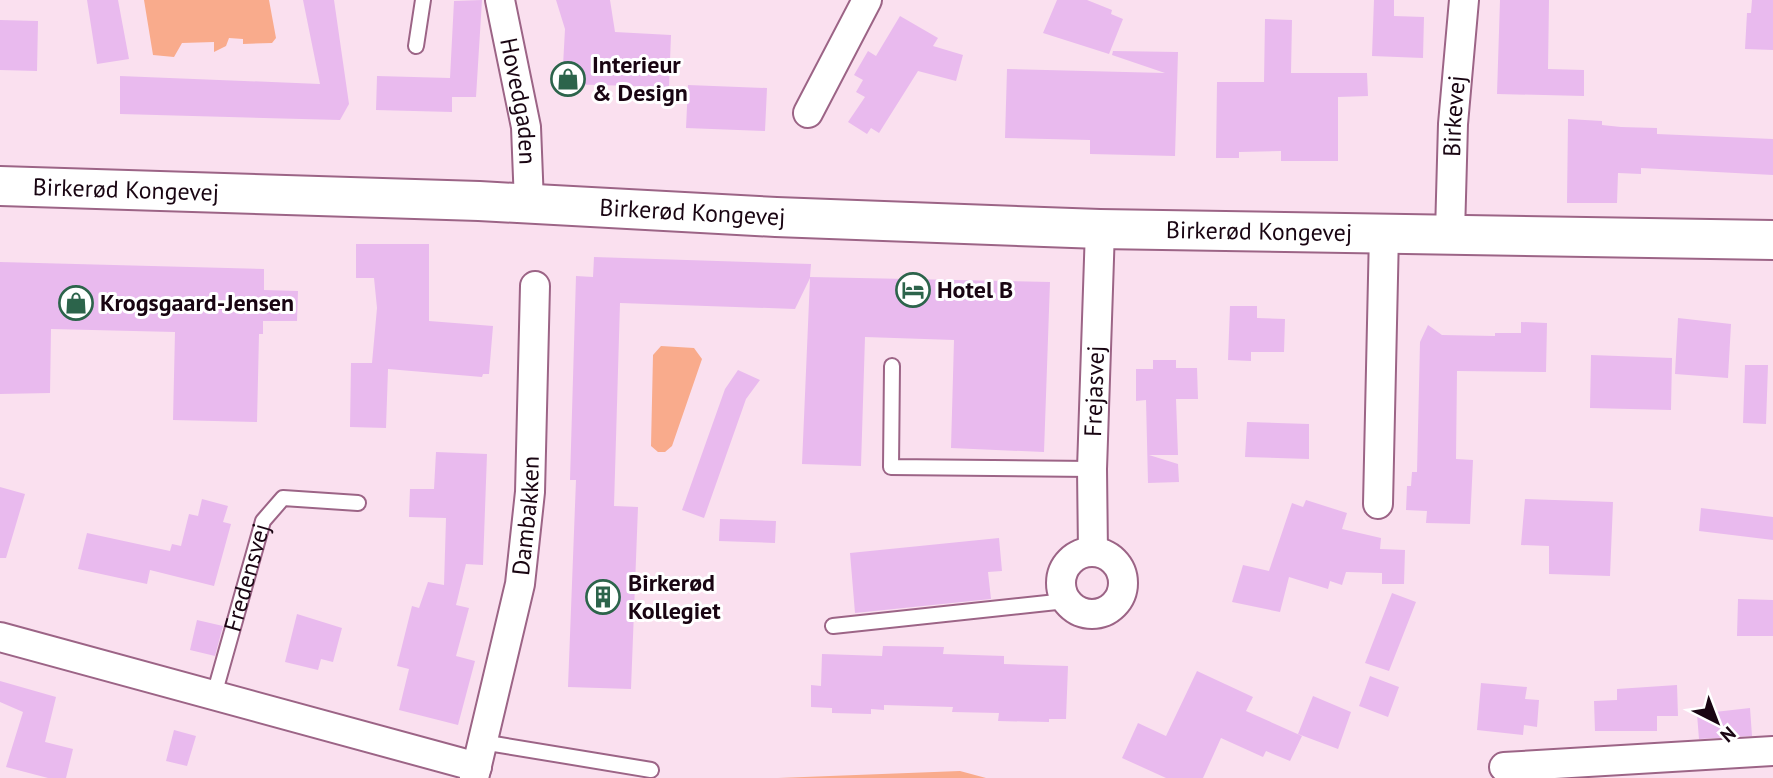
<svg xmlns="http://www.w3.org/2000/svg" width="1773" height="778" font-family="'PT Sans',sans-serif">
<style>
.green{fill:#f9ab8c}
.building{fill:#e9baee}
.lines{fill:none;stroke-linecap:round;stroke-linejoin:round}
.lane-casing{stroke:#9c6486;stroke-width:18}
.street-casing{stroke:#9c6486;stroke-width:32}
.secondary-casing{stroke:#9c6486;stroke-width:42}
.lane{stroke:#fff;stroke-width:14}
.street{stroke:#fff;stroke-width:28}
.secondary{stroke:#fff;stroke-width:38}
.labels{text-anchor:middle;stroke-width:6;stroke-linejoin:round;paint-order:stroke}
.poi-label{font-size:24px;font-weight:bold;fill:#190512;stroke:#fff;text-anchor:start}
.street-label{font-size:24px;fill:#190512;stroke:#fff}
</style>
<rect width="100%" height="100%" fill="#fae0ef"/>
<!-- green -->
<path class="green" d="M144 0H269L276 38 272 43 243 44V39L229 38 226 46 214 52V42L182 43 174 57 153 55Z
M661 346 694 348 702 359 672 446 665 452H658L651 446 653 355Z
M960 771 986 778H778Z"/>
<!-- building -->
<path class="building" d="M87 0H118L129 59 97 64Z
M303 0H334L349 104 340 120 120 114V76L320 84Z
M482 0 476 97H452V112L376 110 377 76 450 78 454 1Z
M556 0H610L615 32 671 35 669 87 562 84 565 29Z
M1057 0H1087L1112 10 1111 14 1123 19 1109 54 1043 33Z
M1374 0H1394V16L1424 17 1423 58 1372 56Z
M1500 0H1549L1548 69 1584 70V96L1497 94Z
M1752 0H1773V50L1745 49 1747 13H1751Z
M900 16 938 38 933 46 963 55 956 81 918 71 879 133 871 128 867 134 848 122 865 97 856 92 863 80 854 75 868 51 876 56Z
M1265 19 1292 20 1291 73H1367L1368 96 1338 97V161H1281V151L1239 152V158H1216L1217 82H1264Z
M0 20 38 21 37 71 0 70Z
M1113 51 1178 52 1175 156 1090 154V140L1005 138 1007 69 1165 73 1112 55Z
M688 85 767 88 765 131 686 128Z
M1568 119 1602 121V125L1621 127 1657 128V134L1773 139V175L1641 168V174L1618 173 1617 203H1567Z
M356 244H429V321L493 326 489 374H483L482 377 388 369 386 428 350 427 351 363H372L377 308 374 278H356Z
M594 257 811 264 810 277 1050 282 1044 452 951 448 954 340 865 337 861 466 802 464 810 278 795 309 620 303 614 506 638 507 631 689 568 687 576 480H570L576 276 593 277Z
M0 262 264 269V290L298 291 297 321H263V334H259L257 422 173 420 175 332 51 329 50 393 0 394Z
M1230 306H1257V318L1285 319 1284 352H1251V361L1228 360Z
M1678 318 1731 324 1728 378 1675 374Z
M1521 322 1547 323 1546 372 1457 371 1456 459 1473 460 1470 524 1426 523 1427 511 1406 510 1407 486H1411L1412 472H1417L1420 342 1428 325 1442 335 1495 336V333H1521Z
M1591 355 1672 358 1671 410 1590 408Z
M1153 360H1176V368H1197L1198 399H1176L1178 455H1149L1178 464 1179 482 1148 483 1146 400 1136 401V369H1153Z
M1745 365H1768L1766 424 1743 423Z
M738 370 760 380 746 399 704 518 682 510 725 389Z
M1247 422 1309 424V459L1245 457Z
M436 452 487 454 483 565 466 564 456 605 469 608 456 656 475 661 458 725 399 710 409 669 397 666 412 606 419 608 428 582 444 585 446 518 409 517 410 489H434Z
M0 487 25 494 6 558H0Z
M202 499 228 506 223 522 231 524 214 586 150 570 147 584 78 569 87 533 170 551 172 544 181 546 189 514 198 516Z
M1525 499 1613 502 1610 576 1549 574V546L1521 545Z
M1306 500 1347 513 1342 529 1381 538 1380 549 1405 550 1404 584H1382V573L1346 572 1342 585 1330 581 1328 589 1289 577 1280 612 1232 602 1243 565 1269 571 1292 503 1303 507Z
M1701 508 1773 517V540L1699 531Z
M720 519 776 521 775 543 719 541Z
M999 538 1002 571 988 572 991 599 855 613 850 553Z
M1392 593 1416 602 1389 671 1365 663Z
M1738 599 1773 600V636H1737Z
M297 614 342 628 333 662 321 659 318 670 285 662Z
M197 620 223 626 215 656 190 650Z
M883 646 944 647 943 654 1004 656V664L1068 666 1066 719H1049V722L998 721 999 713 952 712 953 707 884 705V710L871 709V714L832 713V708L811 707V685L821 686 822 654 882 656Z
M1197 671 1253 697 1246 711 1302 736 1290 761 1266 751 1263 757 1221 738 1203 778H1166L1122 758 1138 723 1166 736Z
M1370 676 1399 687 1388 717 1359 706Z
M0 681 56 697 45 742 73 749 66 778H48L6 767 23 712 0 702Z
M1481 683 1527 687 1525 699 1539 700 1537 727 1524 725 1523 735 1477 730Z
M1677 685 1678 716H1657V731H1595L1594 701 1617 700V689Z
M1313 696 1351 712 1338 749 1298 734Z
M1750 708 1752 736 1699 739 1697 714Z
M174 730 196 736 187 766 166 761Z"/>
<g class="lines">
<!-- lane casing -->
<g class="lane-casing">
<g id="lane">
<path d="M416 46 423 0"/>
<path d="M892 366 891 467 1092 469"/>
<path d="M833 626 1066 601"/>
<path id="s1" d="M214 695 263 521 283 498 358 503"/>
<path d="M482 742 651 770"/>
</g>
</g>
<!-- street casing -->
<g class="street-casing">
<g id="street">
<path id="s2" d="M500 0 526 127 529 203"/>
<path d="M808 113 867 0"/>
<path id="s3" d="M1450 233 1453 124 1464 0"/>
<path d="M1378 504 1384 233"/>
<path id="s4" d="M1093 552 1092 469 1100 229"/>
<circle cx="1092" cy="583" r="31"/>
<path d="M0 637 477 767"/>
<path d="M1504 767 1773 751"/>
<path id="s5" d="M474 778 520 584 530 492 535 286"/>
</g>
</g>
<!-- secondary casing -->
<g class="secondary-casing">
<g id="secondary">
<path id="s6" d="M0 186 479 201 776 217 1100 229 1773 240"/>
</g>
</g>
<!-- lane -->
<use href="#lane" class="lane"/>
<!-- street -->
<use href="#street" class="street"/>
<!-- secondary -->
<use href="#secondary" class="secondary"/>
</g>
<!-- icons -->
<defs>
<g id="shop-ring" transform="scale(1.75)"><circle r="9.5" fill="#fff" stroke="#2c644b" stroke-width="1.5"/><path d="M-5-2.5h2.3a2.7 3.5 0 0 1 5.4 0H5L5.5 6h-11ZM-1.5-2.5h3a1.5 2.3 0 0 0-3 0Z" fill="#2c644b"/></g>
<g id="hotel-ring" transform="scale(1.75)"><circle r="9.5" fill="#fff" stroke="#2c644b" stroke-width="1.5"/><path d="M-6-4.5h1.5V1H6V5H4.5V3h-9V5H-6ZM-4 0a1.8 1.8 0 1 1 3.6 0ZM.5 0V-2.5h3Q6-2.5 6 0Z" fill="#2c644b"/></g>
<g id="building-ring" transform="scale(1.75)"><circle r="9.5" fill="#fff" stroke="#2c644b" stroke-width="1.5"/><path d="M-4-6H4V6H1V3H-1V6H-4ZM-2.5-4.3h1.7v1.8h-1.7ZM.8-4.3h1.7v1.8H.8ZM-2.5-1h1.7V.8h-1.7ZM.8-1h1.7V.8H.8Z" fill="#2c644b"/></g>
</defs>
<g fill-rule="evenodd">
<use href="#shop-ring" x="568" y="79"/>
<use href="#hotel-ring" x="913" y="290"/>
<use href="#shop-ring" x="76" y="303"/>
<use href="#building-ring" x="603" y="597"/>
</g>
<g class="labels">
<!-- poi labels -->
<g class="poi-label">
<text x="592" y="73">Interieur<tspan x="592" dy="28">&amp; Design</tspan></text>
<text x="937" y="298">Hotel B</text>
<text x="100" y="311">Krogsgaard-Jensen</text>
<text x="628" y="591">Birkerød<tspan x="628" dy="28">Kollegiet</tspan></text>
</g>
<!-- street labels -->
<g class="street-label">
<text dy="8" stroke="none"><textPath href="#s2" startOffset="103">Hovedgaden</textPath></text>
<text dy="8" stroke="none"><textPath href="#s3" startOffset="117">Birkevej</textPath></text>
<text dy="8" stroke="none"><textPath href="#s6" startOffset="126">Birkerød Kongevej</textPath></text>
<text dy="8" stroke="none"><textPath href="#s6" startOffset="693">Birkerød Kongevej</textPath></text>
<text dy="8" stroke="none"><textPath href="#s6" startOffset="1260">Birkerød Kongevej</textPath></text>
<text dy="8" stroke="none"><textPath href="#s4" startOffset="161">Frejasvej</textPath></text>
<text dy="8" stroke="none"><textPath href="#s5" startOffset="268">Dambakken</textPath></text>
<text dy="8" stroke="none"><textPath href="#s1" startOffset="122">Fredensvej</textPath></text>
</g>
</g>
<!-- north arrow -->
<g transform="translate(1717 722) rotate(138)" stroke="#ffffff" stroke-width="5" paint-order="stroke">
<path d="M0-5L12 26L0 18L-12 26Z" fill="#190512"/>
<text y="-10" font-size="19" font-weight="bold" text-anchor="middle" fill="#190512">N</text>
</g>
</svg>
